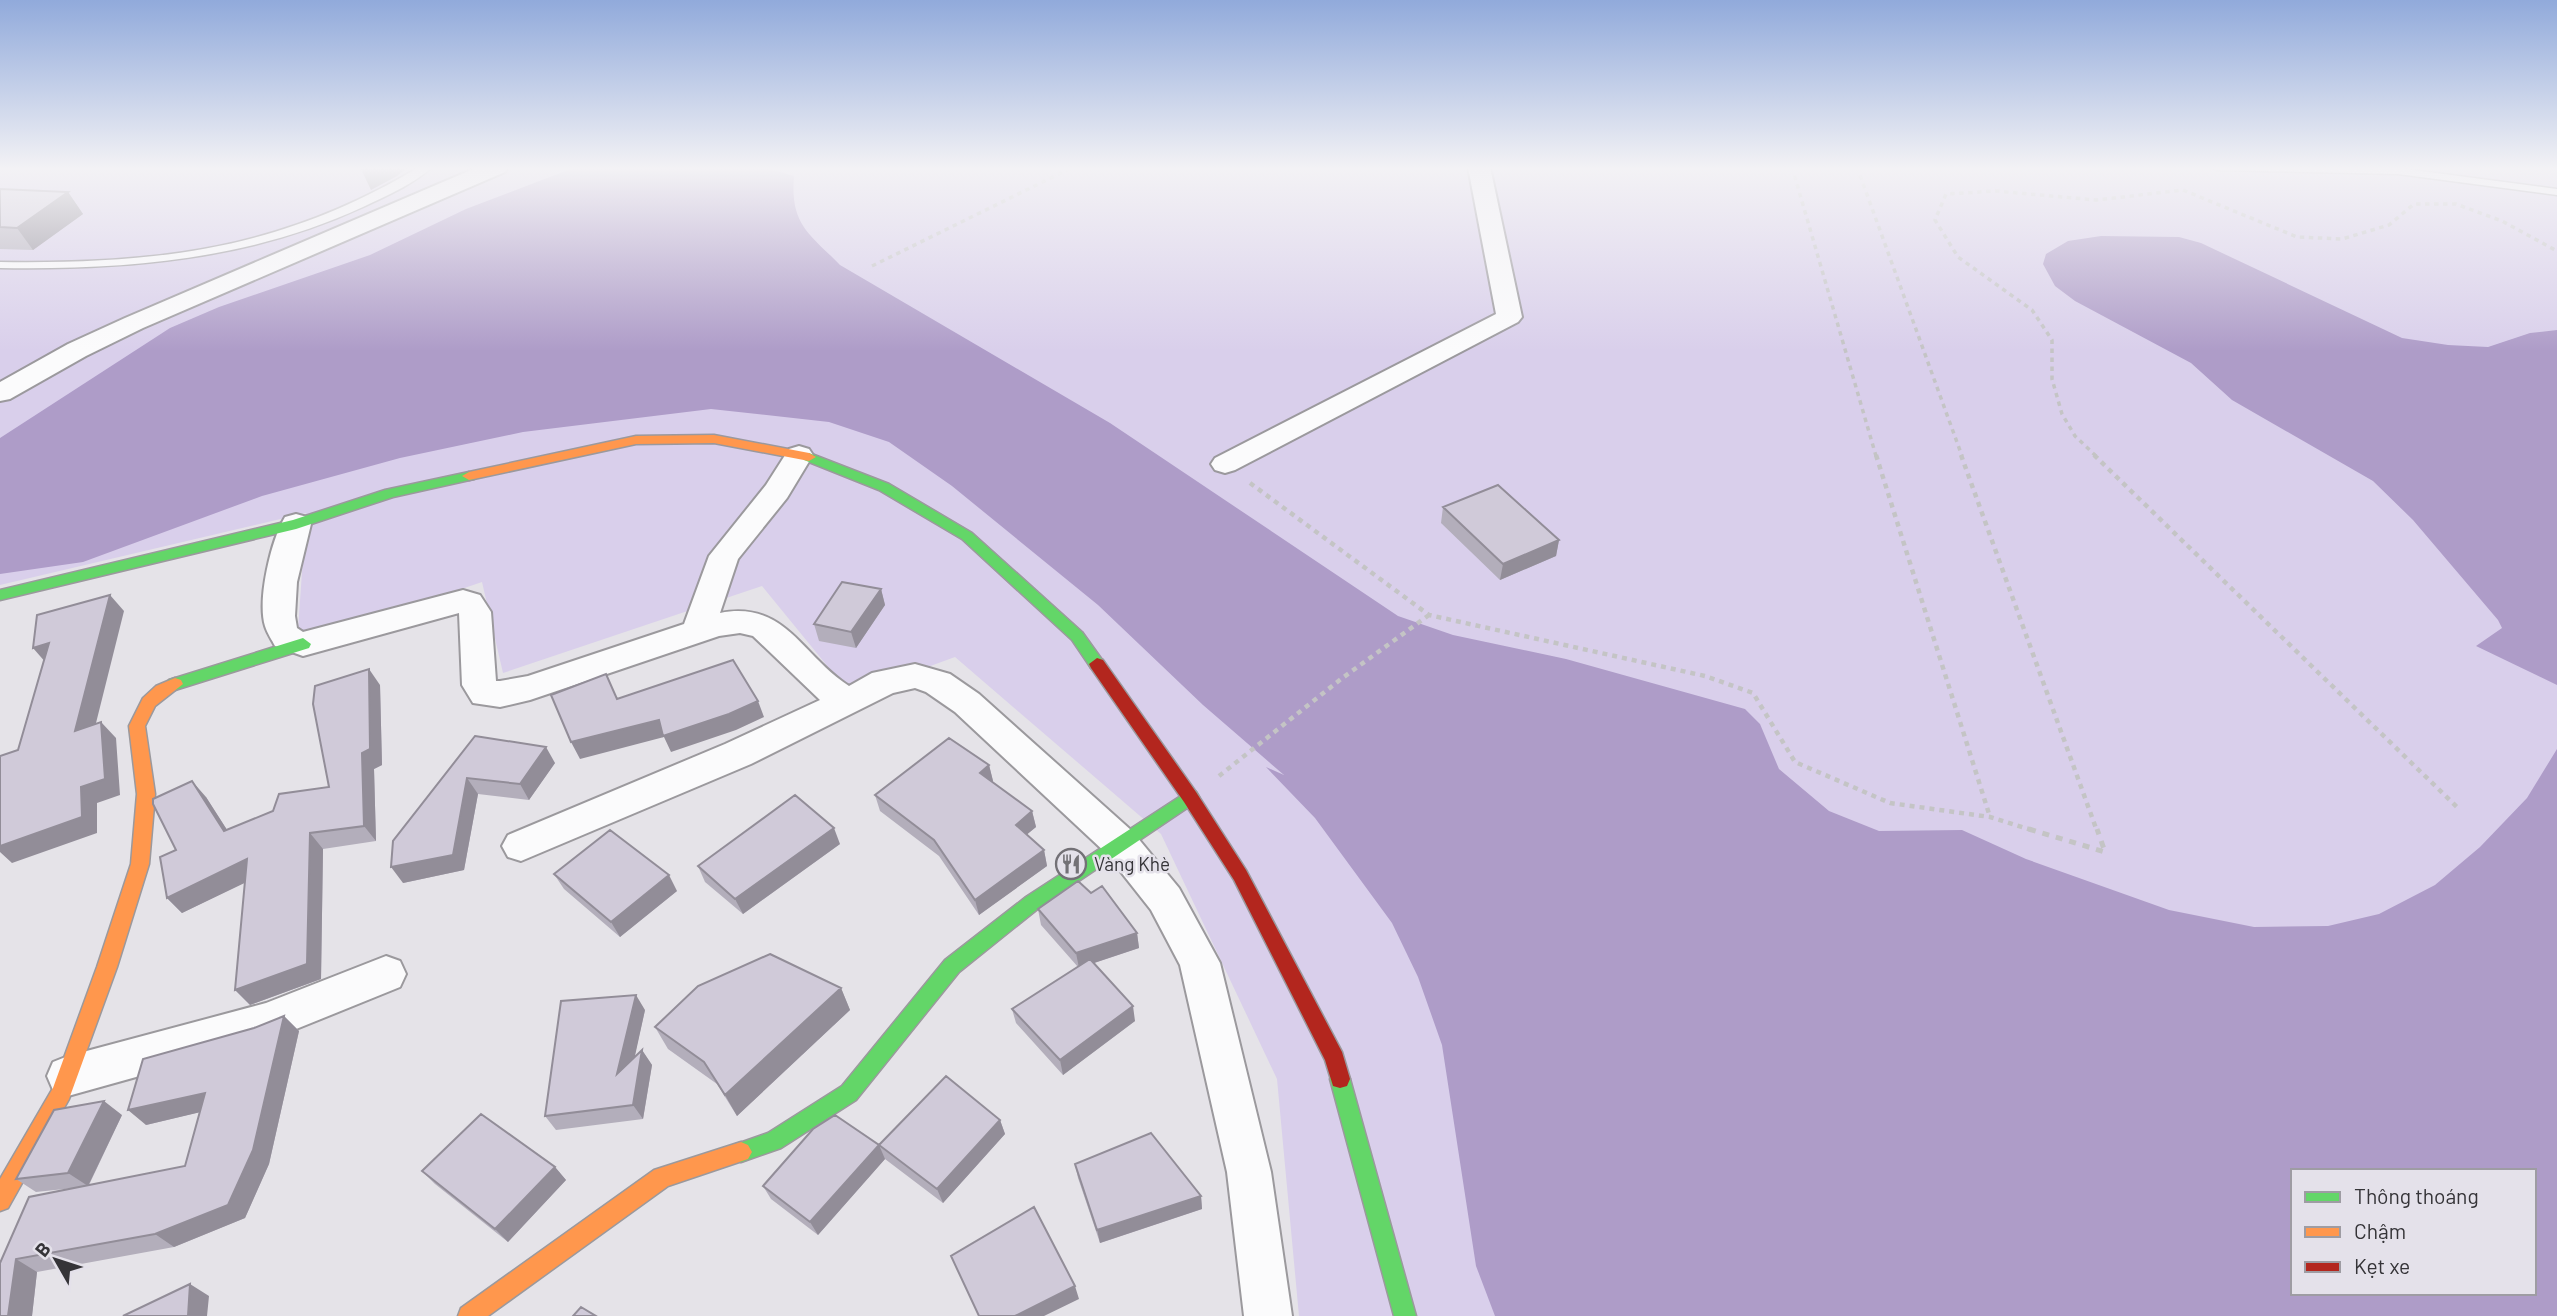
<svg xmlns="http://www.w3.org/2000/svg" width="2557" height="1316" font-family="Barlow,sans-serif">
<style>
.green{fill:#d9cfeb;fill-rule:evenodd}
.water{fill:#ae9cc8;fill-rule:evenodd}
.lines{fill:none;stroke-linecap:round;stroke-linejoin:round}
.lane-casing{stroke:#9b999d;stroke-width:3}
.street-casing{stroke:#9b999d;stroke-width:4}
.fast-casing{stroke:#9b999d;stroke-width:3}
.slow-casing{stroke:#9b999d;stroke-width:3}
.jam-casing{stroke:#9b999d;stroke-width:3}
.path-far2{stroke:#c4c4c5;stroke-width:3.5;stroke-dasharray:4.5 4.5;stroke-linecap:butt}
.path-far1{stroke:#c4c4c5;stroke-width:4.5;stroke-dasharray:5 5;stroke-linecap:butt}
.path{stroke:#c4c4c5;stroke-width:5;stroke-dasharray:7 7;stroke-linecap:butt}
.lane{fill:#fbfbfc;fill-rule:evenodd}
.street{fill:#fbfbfc;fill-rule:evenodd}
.fast{fill:#63d668;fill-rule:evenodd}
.slow{fill:#ff974d;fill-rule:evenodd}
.jam{fill:#b3261e;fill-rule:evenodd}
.wall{fill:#b3aebb}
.shaded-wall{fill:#928d98}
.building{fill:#d0cad9;stroke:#928d98;stroke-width:2}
.labels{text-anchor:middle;stroke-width:5;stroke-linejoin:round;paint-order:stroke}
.poi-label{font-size:19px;fill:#353438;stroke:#e4e1ea;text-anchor:start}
</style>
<rect width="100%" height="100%" fill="#e5e3e8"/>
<!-- green -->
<path class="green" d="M0 167H2557V1316H1299L1277 1079 1161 834 955 657 851 695 762 586 503 673 482 582 297 645 306 513 0 585ZM2293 1171H2534V1293H2293Z"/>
<!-- water -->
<path class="water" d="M576 167H762L794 176C790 225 809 233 840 265L1110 423 1398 616 1453 635 1566 659 1745 709 1760 724 1779 769 1829 811 1879 831 1962 830 2026 859 2169 910 2254 927 2328 926 2379 914 2435 885 2480 847 2527 798 2557 749V1316H1495L1476 1266 1442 1045 1418 977 1392 923 1315 818 1266 767 1284 775 1203 705 1098 605 952 486 889 442 829 422 711 409 523 432 400 458 262 496 83 562 0 574V438L170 328 219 307 370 255 466 209ZM2293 1171H2534V1293H2293Z
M2101 236 2179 237 2201 243 2402 338 2448 345 2488 347 2530 333 2557 330V685L2476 646 2502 628 2498 620 2413 520 2373 481 2232 400 2191 363 2075 301 2055 286 2043 264 2046 254 2068 241Z"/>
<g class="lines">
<!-- lane casing -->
<g class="lane-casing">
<path id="lane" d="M419 167H432C414 184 386 196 363 207 249 260 125 270 0 268V262C158 264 281 250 419 167Z
M2212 167 2398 168 2557 189V195L2398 174 2217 170Z"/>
</g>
<!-- street casing -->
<g class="street-casing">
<path id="street" d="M478 167H508L505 172 143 328 86 356 10 399 0 401V382L68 344 125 318Z
M1468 167H1490L1522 317 1518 322 1235 470 1225 473 1215 470 1211 464 1215 458 1496 314Z
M799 446 809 449 813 455 787 498 738 559 720 613C785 600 802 656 849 686L872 673 915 664 950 674 979 694 1132 831 1179 888 1220 963 1271 1172 1292 1316H1244L1227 1172 1180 965 1151 910 1106 853 955 712 926 692 915 688 893 693 751 764 521 861 508 857 502 846 508 835 725 744 820 700 753 636 740 633 719 636 530 700 500 707 473 703 462 685 459 613 303 656 275 646C272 640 267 633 265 626 257 600 271 540 285 517L296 514 307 517 311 524 297 582 295 616 297 628 303 632 463 590 480 595 491 612 496 681H500L528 676 684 624 709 556 766 485 789 449Z
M386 956 400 961 406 974 400 987 269 1040 68 1096 53 1090 47 1076 53 1062 68 1056 266 1003Z"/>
</g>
<!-- fast casing -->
<g class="fast-casing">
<path id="fast" d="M809 453 889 484 972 533 1082 632 1105 664 1103 668H1091L1072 640 962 539 879 490 804 460 802 457 804 454Z
M469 472 476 476 474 479 393 497 296 529 0 600V590L293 520 385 490Z
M303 638 311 644 309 648 175 690 167 684 169 680Z
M1190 790 1196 792 1199 797 1196 802 1040 907 959 972 856 1100 781 1148 741 1162 734 1159 730 1152 734 1145 768 1133 842 1086 945 960 1026 897Z
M1340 1070 1347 1072 1350 1079 1416 1316H1394L1330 1079 1333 1072Z"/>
</g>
<!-- slow casing -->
<g class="slow-casing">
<path id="slow" d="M714 435 809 453 816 457 809 461 714 443 636 444 469 480 462 476 469 472 636 436Z
M175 678 181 680 183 684 155 706 145 726 155 794 149 864 117 967 69 1099 8 1208 0 1211V1179L53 1088 97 967 131 864 137 794 129 726 143 698 156 686Z
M741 1142 748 1145 752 1152 748 1159 668 1186 488 1316H458L461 1308 654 1170Z"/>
</g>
<!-- jam casing -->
<g class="jam-casing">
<path id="jam" d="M1097 658 1103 660 1196 792 1246 870 1342 1052 1350 1079 1347 1086 1340 1088 1333 1086 1325 1060 1234 880 1184 802 1091 668 1089 664Z"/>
</g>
<!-- path-far2 -->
<path class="path-far2" d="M1792 167 1876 456
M1857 167 1962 456
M872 266 1073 167
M2096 456 2075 436 2062 414 2052 379V340L2032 310 1958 257 1935 220 1946 194 1996 191 2096 200 2183 190 2297 237 2342 239 2389 225 2414 204H2456L2502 221 2557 251"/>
<!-- path-far1 -->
<path class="path-far1" d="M1876 455 1990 817
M1961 455 2097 831
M2094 455 2458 808
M1250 483 1429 615 1705 676 1753 693 1795 762 1890 803 1990 817 2035 831
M1219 776 1341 679 1429 615"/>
<!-- path -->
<path class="path" d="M2029 829 2105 852 2097 829"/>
<!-- lane -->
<use href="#lane" class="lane"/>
<!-- street -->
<use href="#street" class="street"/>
<!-- fast -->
<use href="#fast" class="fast"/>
<!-- slow -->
<use href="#slow" class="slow"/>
<!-- jam -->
<use href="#jam" class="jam"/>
</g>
<!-- wall -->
<path class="wall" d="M0 189 68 192 83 214 33 250 0 249Z
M1443 507 1559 540 1556 556 1500 580 1441 523Z
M881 589 885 605 856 648 819 641 814 624Z
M380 685 382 765 374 769 376 841 323 849 321 979 250 1005 245 882 182 913 167 898 176 850 206 797 227 830 329 787Z
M475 736 555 763 529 800 478 794 464 870 403 883Z
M989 765 993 781 992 782 1032 811 1036 827 1026 835 1044 850 1047 866 979 915 939 856 880 811 875 795Z
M840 844 743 914 705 882 698 866Z
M554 874 677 891 620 937 564 889Z
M1038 909 1137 933 1139 948 1094 963 1135 1021 1063 1075 1016 1023 1012 1009 1078 967 1041 925Z
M841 988 850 1010 737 1116 717 1084 668 1049 655 1027Z
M645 1010 634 1058 642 1050 652 1065 643 1119 556 1130 545 1116Z
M284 1016 299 1031 269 1164 245 1218 174 1247 37 1272 32 1316H0L29 1197 74 1188 36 1192 16 1179 122 1115 89 1185 185 1166 200 1112 146 1125 254 1028Z
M1000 1120 1005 1134 943 1203 885 1159 818 1235 771 1199 763 1186 879 1145Z
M1075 1164 1201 1196 1202 1209 1100 1243 1078 1178Z
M555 1167 566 1180 508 1242 435 1184 422 1171Z"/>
<!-- shaded-wall -->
<path class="shaded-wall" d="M363 167H409L397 176 371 190 361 169Z
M68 192 83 214 33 250 17 228Z
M1559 540 1556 556 1500 580 1503 564Z
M881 589 885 605 856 648 851 632Z
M110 595 124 611 90 747 75 731Z
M49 643 47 664 33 648Z
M369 669 380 685 382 765 374 769 376 841 364 826 362 753Z
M758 701 764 717 736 730 671 752 664 737 580 759 571 742 659 720Z
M101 722 116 738 120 795 97 803V833L12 863 0 852V846L81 787Z
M546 747 555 763 529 800 520 784Z
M989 765 993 781 984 789 980 773Z
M467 778 478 794 464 870 403 883 391 867Z
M192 781 206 797 238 847 224 831Z
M1032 811 1036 827 1019 841 1016 825Z
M834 828 840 844 743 914 735 899Z
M310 833 323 849 321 979 250 1005 235 990Z
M1044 850 1047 866 979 915 975 900Z
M247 859 261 875 182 913 167 898Z
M669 875 677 891 620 937 611 922Z
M1137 933 1139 948 1079 968 1076 953Z
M841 988 850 1010 737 1116 725 1095Z
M636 995 645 1010 628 1088 617 1074Z
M1133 1006 1135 1021 1063 1075 1060 1060Z
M284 1016 299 1031 269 1164 245 1218 174 1247 155 1234Z
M642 1050 652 1065 643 1119 633 1105Z
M205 1093 222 1107 146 1125 128 1110Z
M104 1101 122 1115 88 1186 68 1173Z
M1000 1120 1005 1134 943 1203 937 1189Z
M879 1145 885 1159 818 1235 810 1222Z
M555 1167 566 1180 508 1242 495 1229Z
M1201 1196 1202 1209 1100 1243 1097 1230Z
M16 1259 37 1272 32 1316H8Z
M190 1284 209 1296 207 1316H188Z
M1075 1286 1079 1299 1044 1316H1015Z"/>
<!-- building -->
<path class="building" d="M0 189 68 192 17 228 0 227Z
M1498 485 1559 540 1503 564 1443 507Z
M842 582 881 589 851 632 814 624Z
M110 595 75 731 101 722 105 779 81 787 82 817 0 846V756L18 750 49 643 33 648 37 615Z
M733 660 758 701 729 714 663 736 659 720 571 742 551 695 606 674 617 699Z
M369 669 370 749 362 753 364 826 310 833 307 964 235 990 247 859 167 898 160 857 176 850 153 804V799L192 781 224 831 273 811 279 794 329 787 313 704 315 686Z
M475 736 546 747 520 784 467 778 453 855 391 867 393 841Z
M949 738 989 765 980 773 1032 811 1016 825 1044 850 975 900 934 840 875 795Z
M795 795 834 828 735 899 698 866Z
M610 830 669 875 611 922 554 874Z
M1078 881 1091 893 1102 886 1137 933 1076 953 1038 909Z
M770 954 841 988 725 1095 704 1062 655 1027 698 986Z
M1090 959 1133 1006 1060 1060 1012 1009Z
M636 995 617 1074 642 1050 633 1105 545 1116 561 1001Z
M284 1016 253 1150 228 1205 155 1234 16 1259 8 1316H0V1263L29 1197 185 1166 205 1093 128 1110 143 1059 254 1028Z
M946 1076 1000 1120 937 1189 879 1145Z
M104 1101 68 1173 16 1179 54 1110Z
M481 1114 555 1167 495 1229 422 1171Z
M835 1115 879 1145 810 1222 763 1186 813 1129Z
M1151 1133 1201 1196 1097 1230 1075 1164Z
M1034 1207 1075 1286 1015 1316H979L951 1256Z
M190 1284 188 1316H123Z
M581 1307 596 1316H573Z"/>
<!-- sky -->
<linearGradient id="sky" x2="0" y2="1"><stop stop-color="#91aadb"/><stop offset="0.48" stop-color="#f3f2f5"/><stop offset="1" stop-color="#f3f2f5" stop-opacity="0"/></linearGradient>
<rect width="2557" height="351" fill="url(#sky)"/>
<!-- icons -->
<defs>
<g id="restaurant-ring" transform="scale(1.575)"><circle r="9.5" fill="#e4e1ea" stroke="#737176" stroke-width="1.5"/><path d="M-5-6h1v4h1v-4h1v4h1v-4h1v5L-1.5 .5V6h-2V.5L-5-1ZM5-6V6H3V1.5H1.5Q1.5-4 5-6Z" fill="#737176"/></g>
</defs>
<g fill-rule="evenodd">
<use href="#restaurant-ring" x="1071" y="864"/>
</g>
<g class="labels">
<!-- poi labels -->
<g class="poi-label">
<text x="1094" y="871">Vàng Khè</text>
</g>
</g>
<!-- legend -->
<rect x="2291" y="1169" width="245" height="126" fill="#e4e1ea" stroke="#9e9ca3" stroke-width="2"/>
<rect x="2305" y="1192" width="35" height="10" fill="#63d668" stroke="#9e9ca3" stroke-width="2"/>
<text x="2354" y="1204" font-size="21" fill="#353438">Thông thoáng</text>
<rect x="2305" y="1227" width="35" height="10" fill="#ff974d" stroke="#9e9ca3" stroke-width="2"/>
<text x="2354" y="1239" font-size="21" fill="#353438">Chậm</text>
<rect x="2305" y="1262" width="35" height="10" fill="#b3261e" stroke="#9e9ca3" stroke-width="2"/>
<text x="2354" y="1274" font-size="21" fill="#353438">Kẹt xe</text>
<!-- north arrow -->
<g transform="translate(56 1260) rotate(309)" stroke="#e4e1ea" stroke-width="5" paint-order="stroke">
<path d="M0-5L12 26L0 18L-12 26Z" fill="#353438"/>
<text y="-10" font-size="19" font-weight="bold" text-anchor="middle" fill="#353438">B</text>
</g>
</svg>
